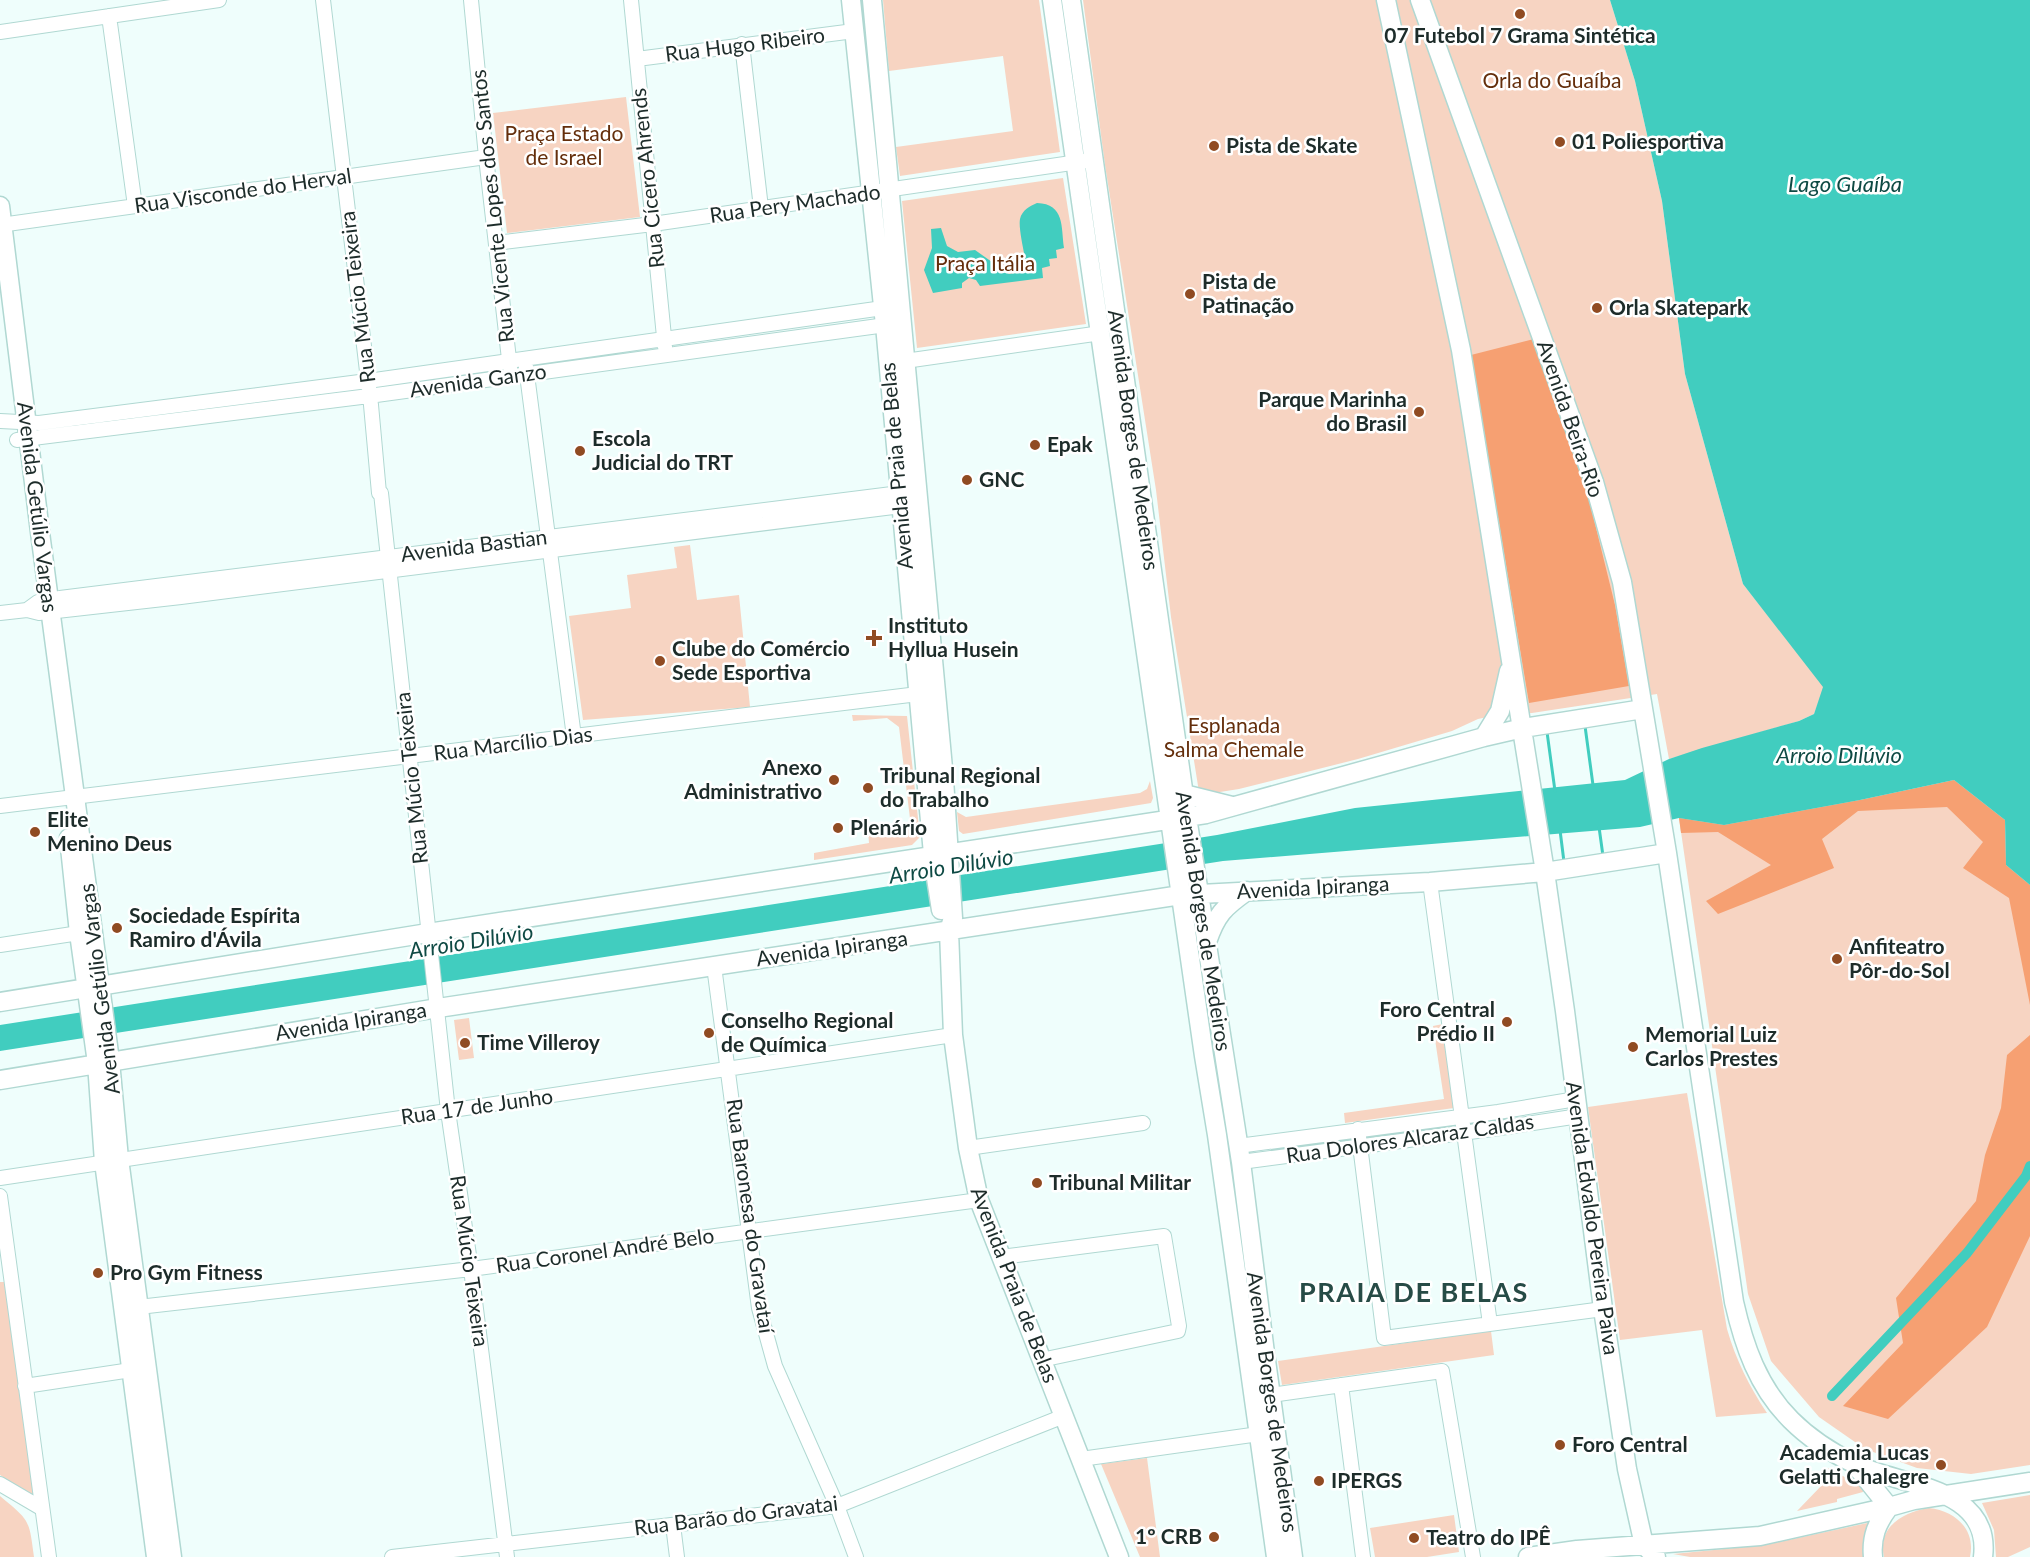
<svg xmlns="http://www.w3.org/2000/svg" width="2030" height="1557" font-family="Lato,sans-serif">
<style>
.green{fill:#f7d4c2}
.forest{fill:#f6a072}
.water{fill:#41cdbf}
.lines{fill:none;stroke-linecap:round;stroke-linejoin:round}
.stream{stroke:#41cdbf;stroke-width:3}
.canal{stroke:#41cdbf;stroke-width:10}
.minor-casing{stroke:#b0d8d2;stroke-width:16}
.major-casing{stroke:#b0d8d2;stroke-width:21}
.minor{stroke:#fff;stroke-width:14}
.major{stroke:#fff;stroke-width:18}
.poi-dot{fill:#904b22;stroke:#fff;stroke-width:2}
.labels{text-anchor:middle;stroke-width:5;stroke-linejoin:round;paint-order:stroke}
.poi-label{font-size:21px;font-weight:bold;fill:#1d2c2a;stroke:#fff;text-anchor:start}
.street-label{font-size:21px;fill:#1d2c2a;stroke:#fff}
.park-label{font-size:21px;fill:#642e0b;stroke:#fff}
.water-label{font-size:22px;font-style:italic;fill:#0e4a44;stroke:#fff}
.district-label{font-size:27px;font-weight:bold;letter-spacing:1.5px;fill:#274b46;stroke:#fff}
</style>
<rect width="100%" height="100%" fill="#effefc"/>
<!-- green -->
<path class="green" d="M883 0H1039L1060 152 900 176 896 147 1013 131 1003 56 889 71Z
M1083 0H1610L1635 81 1662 201 1685 374 1743 584 1824 687 1814 714 1799 721 1669 759 1657 694 1532 713 1492 716 1478 719 1452 731 1358 759 1239 789 1207 794 1199 792 1171 617 1156 490 1105 165Z
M626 97 640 217 507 233 493 113Z
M1063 178 1086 324 917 348 902 201Z
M690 545 697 600 739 595 750 707 583 720 569 616 631 608 627 575 677 568 674 547Z
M852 715 907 716 920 837 912 845 814 860V853L869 843 868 831 911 827 899 727 887 718 853 721Z
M1954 780 2005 820 2006 865 2030 885V1465L1971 1474 1917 1468 1865 1449 1819 1417 1771 1361 1748 1294 1679 818 1860 800Z
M1150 781 1153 798 1151 803 963 834 959 831 957 812 966 817 1140 793 1147 789Z
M469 1018 474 1058 459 1060 454 1020Z
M1443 1024 1454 1108 1345 1123 1344 1113 1444 1099 1433 1026Z
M1687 1093 1727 1329C1736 1360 1749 1386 1767 1413L1716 1417 1702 1330 1620 1340 1588 1107Z
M0 1282H5L34 1497 0 1475Z
M1491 1331 1494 1355 1282 1385 1278 1361Z
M1147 1458 1160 1557H1140L1101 1464Z
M1828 1468 1865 1488 1863 1492 1837 1499V1502L1797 1511 1823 1484Z
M2030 1495V1547L2008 1557H1996L1994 1530 1982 1503Z
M0 1496C30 1521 29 1519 34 1557H0Z
M1929 1508C1955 1511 1976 1529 1970 1557H1884C1877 1526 1904 1512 1929 1508Z
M1454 1515 1459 1552 1427 1557H1375L1370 1528Z
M1872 1522 1867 1557H1690L1673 1554 1765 1545Z"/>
<!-- forest -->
<path class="forest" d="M1534 339 1585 483 1615 605 1629 686 1529 703 1471 355Z
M1954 780 2005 820 2006 865 2030 885V1005L2009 898 1963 868 1983 842 1947 807 1858 811 1822 839 1834 868 1718 914 1706 901 1771 865 1718 832 1681 833 1679 818 1724 825 1860 800Z
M2030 1035V1236L1987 1327 1888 1419 1843 1406 1903 1343 1896 1298 1976 1201 1985 1155 2001 1108 2007 1055Z"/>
<!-- water -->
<path class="water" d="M1610 0H2030V885L2006 865 2005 820 1954 780 1860 800 1724 825 1679 818 1640 827 1223 861 0 1051V1025L1217 835 1355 808 1625 780 1669 759 1702 748 1799 721 1814 714 1823 687 1743 584 1685 374 1662 201 1635 81Z
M1037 203C1065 204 1061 227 1064 248L1056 250 1057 258 1049 259 1050 266 1042 268 1043 278 980 286 976 280 969 278 962 283V288L933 293 924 270 932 248 931 229 941 228 947 246 958 252 975 250 1009 274 1027 271C1026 258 1018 230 1020 219 1022 210 1030 206 1037 203Z"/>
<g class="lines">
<!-- stream -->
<path class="stream" d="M1585 726 1593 785
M1547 732 1555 791
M1599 827 1603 856
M1560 830 1564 862"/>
<!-- canal -->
<path class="canal" d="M1832 1396 1967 1253 2026 1176 2030 1166"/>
<!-- minor casing -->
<g class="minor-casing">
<path id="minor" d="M323 0 371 405 379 493H381L448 1111 471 1269 507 1557
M471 0 486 157 510 368
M631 0 665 347
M109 16 135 206
M0 32 219 0
M742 44 761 208
M637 59 854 31
M0 225 486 157
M496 243 653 224 1085 161
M898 362 1101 333
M526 367 574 737
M0 421 39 423 375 380 883 308
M17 440 369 396 893 324
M27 610 38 602 60 598 900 493
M0 613 27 610 39 613 181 597 901 506
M0 806 918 694
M1430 882 1490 1324
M0 945 79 933
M714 966 759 1308 775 1366 837 1506 856 1557
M1358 1129 1384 1338 1603 1309
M1238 1146 1498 1112 1576 1099
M968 1148 1143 1123
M1241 1162 1500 1128 1579 1116
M0 1178 953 1035
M0 1196 49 1557
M1001 1257 1164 1236 1179 1326 1178 1331 1041 1360
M130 1308 471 1269 979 1200
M1341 1385 1363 1557
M25 1386 131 1370
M1271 1395 1442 1371 1473 1557
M1081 1459 1266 1433
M0 1484 41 1508
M673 1525 677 1557
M392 1557 837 1506 1064 1416"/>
</g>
<!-- major casing -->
<g class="major-casing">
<path id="major" d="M851 0 885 325 934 865 941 910
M872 0 944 779 953 918 949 931 953 1035 968 1148 979 1200 1119 1557
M1052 0 1204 1056 1217 1135 1276 1557
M1071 0 1187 817 1241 1162 1265 1353 1293 1557
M1386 0 1461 350 1545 872 1565 1011 1603 1309 1627 1469 1644 1545 1656 1557
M1420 0 1594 482 1622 582 1667 853 1734 1302C1744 1346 1758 1387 1791 1420 1809 1438 1832 1453 1855 1464 1899 1486 1992 1486 1983 1557
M0 206 41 540 110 1061 119 1159 172 1557
M1484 737 1500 711 1509 671
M1175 789 1184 794 1232 806
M69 838 79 933 97 1063 104 1162 156 1557
M1207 942C1216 915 1224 907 1247 891
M0 1002 428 933 1206 814 1484 737 1523 728 1643 709
M0 1080 438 1008 1181 895 1430 882 1545 872 1667 853
M1856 1466 1889 1507C1877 1523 1871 1537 1873 1557
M1528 1557 1577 1550 1760 1536 1889 1507 1914 1500 2030 1482"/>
</g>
<!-- minor -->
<use href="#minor" class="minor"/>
<!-- major -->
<use href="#major" class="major"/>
</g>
<!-- markers -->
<g class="poi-dot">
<circle cx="1520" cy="14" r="6"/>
<circle cx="1560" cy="142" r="6"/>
<circle cx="1214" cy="146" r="6"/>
<circle cx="1190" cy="294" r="6"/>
<circle cx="1597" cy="308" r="6"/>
<circle cx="1419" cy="412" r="6"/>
<circle cx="1035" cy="445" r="6"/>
<circle cx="580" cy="451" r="6"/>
<circle cx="967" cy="480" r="6"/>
<path d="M871 629h6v6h6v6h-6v6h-6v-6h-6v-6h6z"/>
<circle cx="660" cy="661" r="6"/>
<circle cx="834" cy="780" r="6"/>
<circle cx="868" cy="788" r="6"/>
<circle cx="838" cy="828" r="6"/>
<circle cx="35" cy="832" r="6"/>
<circle cx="117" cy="928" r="6"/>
<circle cx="1837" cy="959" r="6"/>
<circle cx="1507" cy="1022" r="6"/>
<circle cx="709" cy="1033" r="6"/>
<circle cx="465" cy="1043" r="6"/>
<circle cx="1633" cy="1047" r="6"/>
<circle cx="1037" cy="1183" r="6"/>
<circle cx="98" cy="1273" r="6"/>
<circle cx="1560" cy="1445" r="6"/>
<circle cx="1941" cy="1465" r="6"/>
<circle cx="1319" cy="1481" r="6"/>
<circle cx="1214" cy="1537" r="6"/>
<circle cx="1414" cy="1538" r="6"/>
</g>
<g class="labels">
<!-- poi labels -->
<g class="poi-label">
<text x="1520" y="43" text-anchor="middle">07 Futebol 7 Grama Sintética</text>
<text x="1572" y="149">01 Poliesportiva</text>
<text x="1226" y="153">Pista de Skate</text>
<text x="1202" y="289">Pista de<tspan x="1202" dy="24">Patinação</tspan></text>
<text x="1609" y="315">Orla Skatepark</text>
<text x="1407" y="407" text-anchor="end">Parque Marinha<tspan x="1407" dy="24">do Brasil</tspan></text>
<text x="592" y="446">Escola<tspan x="592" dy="24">Judicial do TRT</tspan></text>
<text x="1047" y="452">Epak</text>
<text x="979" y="487">GNC</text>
<text x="888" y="633">Instituto<tspan x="888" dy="24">Hyllua Husein</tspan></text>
<text x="672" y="656">Clube do Comércio<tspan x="672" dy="24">Sede Esportiva</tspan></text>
<text x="822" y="775" text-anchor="end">Anexo<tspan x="822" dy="24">Administrativo</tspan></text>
<text x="880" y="783">Tribunal Regional<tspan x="880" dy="24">do Trabalho</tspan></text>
<text x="47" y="827">Elite<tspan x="47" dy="24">Menino Deus</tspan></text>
<text x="850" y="835">Plenário</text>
<text x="129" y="923">Sociedade Espírita<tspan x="129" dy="24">Ramiro d'Ávila</tspan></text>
<text x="1849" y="954">Anfiteatro<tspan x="1849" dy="24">Pôr-do-Sol</tspan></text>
<text x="1495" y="1017" text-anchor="end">Foro Central<tspan x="1495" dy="24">Prédio II</tspan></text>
<text x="721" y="1028">Conselho Regional<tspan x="721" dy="24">de Química</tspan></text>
<text x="1645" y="1042">Memorial Luiz<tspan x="1645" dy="24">Carlos Prestes</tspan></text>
<text x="477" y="1050">Time Villeroy</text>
<text x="1049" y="1190">Tribunal Militar</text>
<text x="110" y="1280">Pro Gym Fitness</text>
<text x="1572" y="1452">Foro Central</text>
<text x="1929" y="1460" text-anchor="end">Academia Lucas<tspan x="1929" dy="24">Gelatti Chalegre</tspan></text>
<text x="1331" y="1488">IPERGS</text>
<text x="1202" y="1544" text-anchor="end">1º CRB</text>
<text x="1426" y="1545">Teatro do IPÊ</text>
</g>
<!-- street labels -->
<g class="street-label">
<text transform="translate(745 45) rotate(-7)" y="7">Rua Hugo Ribeiro</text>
<text transform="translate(648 178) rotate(-96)" y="7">Rua Cícero Ahrends</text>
<text transform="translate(243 191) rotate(-8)" y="7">Rua Visconde do Herval</text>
<text transform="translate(795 204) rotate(-8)" y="7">Rua Pery Machado</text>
<text transform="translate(493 206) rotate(-96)" y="7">Rua Vicente Lopes dos Santos</text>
<text transform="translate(358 297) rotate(-97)" y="7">Rua Múcio Teixeira</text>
<text transform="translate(478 381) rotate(-8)" y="7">Avenida Ganzo</text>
<text transform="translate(1570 419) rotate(71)" y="7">Avenida Beira-Rio</text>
<text transform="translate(1133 440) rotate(82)" y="7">Avenida Borges de Medeiros</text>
<text transform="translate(897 466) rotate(-95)" y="7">Avenida Praia de Belas</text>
<text transform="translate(37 507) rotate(83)" y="7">Avenida Getúlio Vargas</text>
<text transform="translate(474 546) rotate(-7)" y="7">Avenida Bastian</text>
<text transform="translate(513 744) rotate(-7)" y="7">Rua Marcílio Dias</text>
<text transform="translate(412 778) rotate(-96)" y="7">Rua Múcio Teixeira</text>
<text transform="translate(1313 888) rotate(-3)" y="7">Avenida Ipiranga</text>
<text transform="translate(1203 921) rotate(81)" y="7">Avenida Borges de Medeiros</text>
<text transform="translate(832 949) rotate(-8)" y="7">Avenida Ipiranga</text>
<text transform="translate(100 989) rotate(-97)" y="7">Avenida Getúlio Vargas</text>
<text transform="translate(351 1022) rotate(-9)" y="7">Avenida Ipiranga</text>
<text transform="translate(477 1107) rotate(-8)" y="7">Rua 17 de Junho</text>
<text transform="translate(1410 1139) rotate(-8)" y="7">Rua Dolores Alcaraz Caldas</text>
<text transform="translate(750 1216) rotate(82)" y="7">Rua Baronesa do Gravataí</text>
<text transform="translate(1592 1218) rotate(82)" y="7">Avenida Edvaldo Pereira Paiva</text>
<text transform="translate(605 1251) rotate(-8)" y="7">Rua Coronel André Belo</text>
<text transform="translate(469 1261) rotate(82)" y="7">Rua Múcio Teixeira</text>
<text transform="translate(1014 1285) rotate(69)" y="7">Avenida Praia de Belas</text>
<text transform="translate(1272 1402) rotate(82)" y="7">Avenida Borges de Medeiros</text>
<text transform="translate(736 1516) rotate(-7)" y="7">Rua Barão do Gravatai</text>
</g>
<!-- park labels -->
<g class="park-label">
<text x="1552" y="88">Orla do Guaíba</text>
<text x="564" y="141">Praça Estado<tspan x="564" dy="24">de Israel</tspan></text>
<text x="985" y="271">Praça Itália</text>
<text x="1234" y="733">Esplanada<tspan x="1234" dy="24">Salma Chemale</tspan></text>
</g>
<!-- water labels -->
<g class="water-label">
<text x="1845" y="192">Lago Guaíba</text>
<text x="1839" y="763">Arroio Dilúvio</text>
<text transform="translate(951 866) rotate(-9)" y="8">Arroio Dilúvio</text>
<text transform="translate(471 941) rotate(-9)" y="8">Arroio Dilúvio</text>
</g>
<!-- district labels -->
<g class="district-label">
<text x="1414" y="1302">PRAIA DE BELAS</text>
</g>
</g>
</svg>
